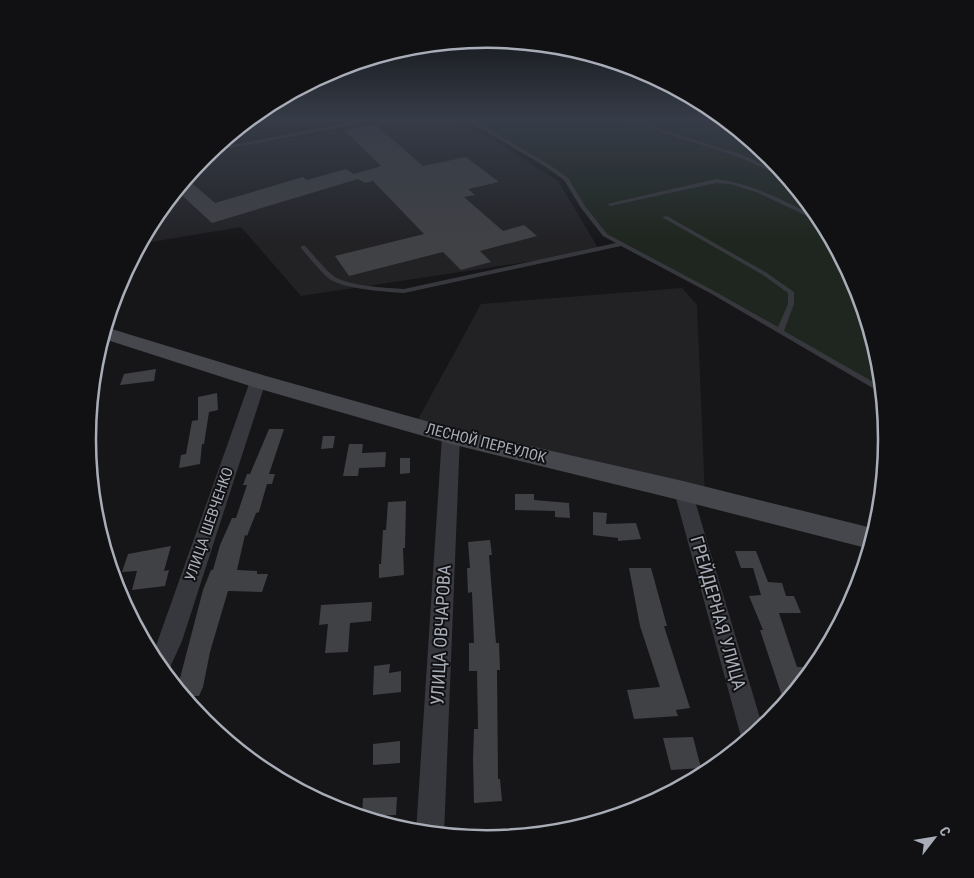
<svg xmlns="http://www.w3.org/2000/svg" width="974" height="878" font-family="'Roboto Condensed',sans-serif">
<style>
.built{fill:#222225}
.green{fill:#1e261f}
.building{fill:#404145}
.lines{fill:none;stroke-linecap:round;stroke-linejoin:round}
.lane{fill:#37383d;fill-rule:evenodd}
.street{fill:#37383d;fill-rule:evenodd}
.secondary{fill:#45474d;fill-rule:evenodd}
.labels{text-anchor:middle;stroke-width:4;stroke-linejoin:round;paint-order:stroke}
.street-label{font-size:15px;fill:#a8adb8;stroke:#111113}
.near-street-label{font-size:18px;fill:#a8adb8;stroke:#111113}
.rim{fill:none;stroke:#a8adb8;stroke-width:2.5}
</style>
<rect width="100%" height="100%" fill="#161618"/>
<!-- built -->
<path class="built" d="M392 120H451L486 135 558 181 600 251 301 296 241 227 139 244 154 216 206 154 262 142 310 136Z
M682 288 697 305 705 497 415 425 481 304Z"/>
<!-- green -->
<path class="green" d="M469 120H727L770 156 820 217 857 286 880 361 883 391 712 292 605 235 565 179 548 166Z"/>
<!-- building -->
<path class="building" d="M375 124 423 166 466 157 499 182 468 189 475 195 464 197 503 231 524 225 537 236 480 251 491 262 461 270 443 252 349 276 335 256 424 234 373 181 365 183 358 179 212 223 176 190 186 178 215 203 303 177 307 180 346 169 354 174 381 166 344 130Z
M156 369 154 381 120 385 124 374Z
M217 393 218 410 209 412 204 444H202L200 464 179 468 181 455 186 454 192 421 198 420V397Z
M269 429H284L269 474H275L272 484H267L259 512 256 513 247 536 245 535 237 570 257 571V574H268L262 592 228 591 210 652 203 687 199 696H193L190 705 171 682H179L203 590 211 570H213L220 545 232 518H236L247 485H243L247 474H250Z
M323 436H335L333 448 321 449Z
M349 444H363L362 453 386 452 385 467 359 468 358 476H343Z
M400 458H410V473L400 474Z
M515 494H534V500L569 503 570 518 555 517V511L515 510Z
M406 501 405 548H403L404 575 379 578V564H381L383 530H386L388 502Z
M593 512 607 513 606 524 636 523 641 539 618 541V538L593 535Z
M490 540 492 555H489L496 643H499L500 670H497L498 779H500L502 801 474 803 473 759 474 729H478L477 671H469V643H474L472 592 468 593 467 568H470L468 542Z
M171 546 164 571 169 570 165 586 132 590 137 571 122 572 128 554Z
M735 551H756L768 582 782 583 786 596H794L801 613H779L797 667H815L792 696H782L760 630H763L749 596 761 595 753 568H741Z
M629 568H651L667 626H664L690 708 676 710 678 716 634 719 627 690 660 687 640 626Z
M372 602 371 621 350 623 348 652 325 653 328 624 319 625 321 605Z
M390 664 389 673 401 671V692L373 695 374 666Z
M693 737 701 768 671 770 663 738Z
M400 741V763L373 765V744Z
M397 797 396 815 362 816 363 798Z"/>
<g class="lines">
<!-- lane -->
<path class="lane" d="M361 120H370L328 130 209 152 212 149Z
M467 120H473L550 165 568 178 585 206 607 234 714 291 778 327 788 304V293L763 275 662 217 667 216 767 273 794 292V304L784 331 882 387 883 394 710 293 621 246 404 293C386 292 346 289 331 280 322 274 308 256 301 248V246H305C313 254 326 271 335 277 349 286 387 288 404 289L616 243 603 236 581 208 564 180 546 167Z
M624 120H631L743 155 787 176 791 181 739 157Z
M716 179C755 184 787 202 822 220L824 224 756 192 730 184 716 183 610 206 607 204Z"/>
<!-- street -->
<path class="street" d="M258 376 264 377 266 381 182 641 166 676 152 657 250 381 252 377Z
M451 430 457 432 460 436 444 835 416 832 442 436 445 432Z
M683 484 690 486 692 491 763 728 743 744 674 491 676 486Z"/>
<!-- secondary -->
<path class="secondary" d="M105 327 266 376 451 428 683 481 876 529 870 549 683 501 451 444 250 386 101 338Z"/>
</g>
<!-- sky -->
<linearGradient id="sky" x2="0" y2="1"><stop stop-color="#0c0c0d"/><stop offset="0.49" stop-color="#363c48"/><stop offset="1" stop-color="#363c48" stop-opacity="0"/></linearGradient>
<rect width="974" height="243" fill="url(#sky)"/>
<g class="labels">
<!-- street labels -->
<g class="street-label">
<text transform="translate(486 443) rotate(14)" y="5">ЛЕСНОЙ ПЕРЕУЛОК</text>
<text transform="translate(209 524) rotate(-71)" y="5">УЛИЦА ШЕВЧЕНКО</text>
</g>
<!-- near-street labels -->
<g class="near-street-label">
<text transform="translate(718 613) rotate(74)" y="6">ГРЕЙДЕРНАЯ УЛИЦА</text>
<text transform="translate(441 635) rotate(-87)" y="6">УЛИЦА ОВЧАРОВА</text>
</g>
</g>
<!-- crop -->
<path d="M0 0H974V878H0ZM96 439a391 391 0 1 1 782 0a391 391 0 1 1-782 0Z" fill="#111113" fill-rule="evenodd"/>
<path class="rim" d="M96 439a391 391 0 1 1 782 0a391 391 0 1 1-782 0Z"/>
<!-- north arrow -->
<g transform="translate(934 838) rotate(59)" stroke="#111113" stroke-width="4" paint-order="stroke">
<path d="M0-4L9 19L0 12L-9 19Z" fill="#a8adb8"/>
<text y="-8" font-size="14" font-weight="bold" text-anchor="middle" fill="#a8adb8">С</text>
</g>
</svg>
